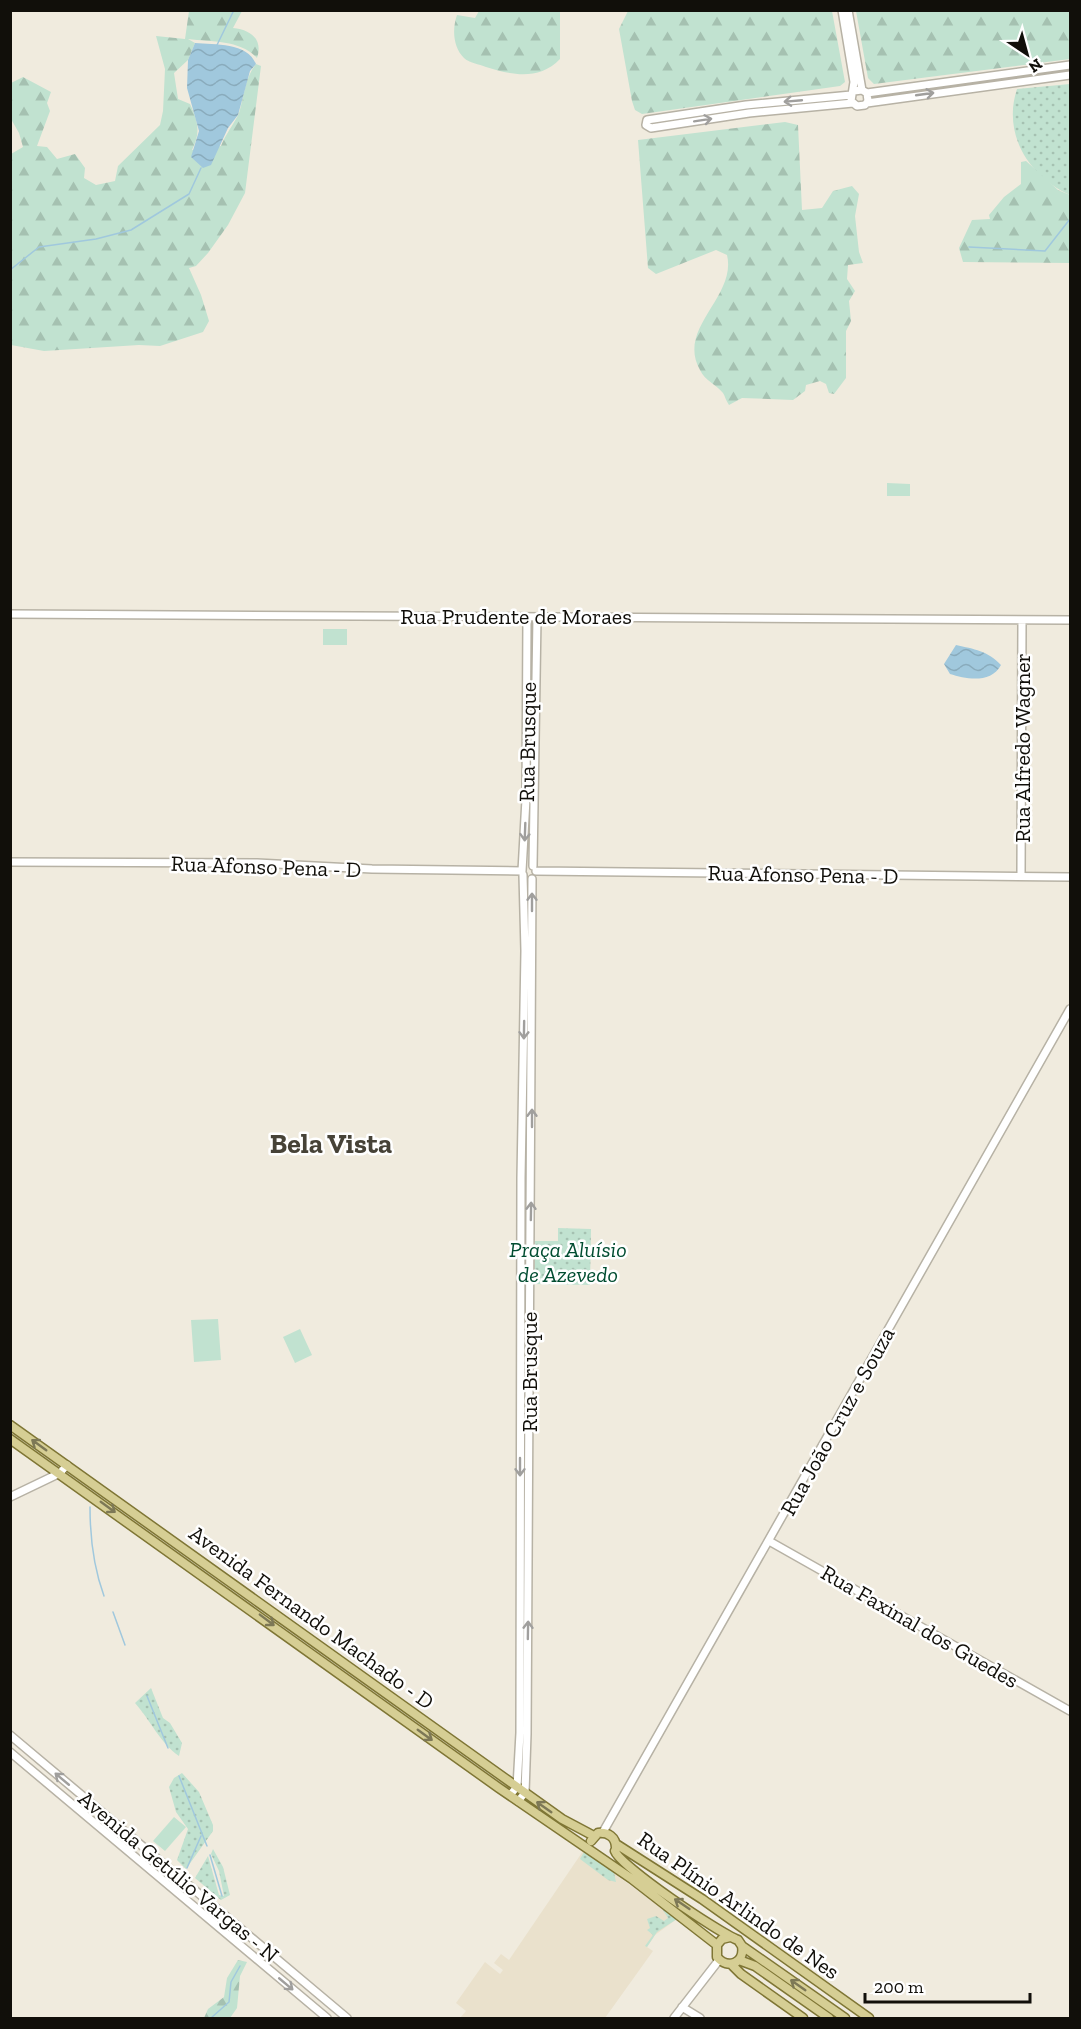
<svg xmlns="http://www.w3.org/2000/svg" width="1081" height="2029" font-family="'Zilla Slab',serif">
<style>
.commercial{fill:#eae1cc}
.grass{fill:url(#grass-dots)}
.forest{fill:url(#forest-firs)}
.pitch{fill:#c1e2d0}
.water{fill:url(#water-waves)}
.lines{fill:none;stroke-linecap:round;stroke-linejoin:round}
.stream{stroke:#a0c8dd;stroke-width:1.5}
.minor-casing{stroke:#b7b2a5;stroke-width:10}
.major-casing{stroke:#7f7635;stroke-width:11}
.minor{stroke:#fff;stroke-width:7}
.major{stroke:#d6ce94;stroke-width:8}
.oneway{stroke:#a09f9d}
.oneway2{stroke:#7d7856}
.labels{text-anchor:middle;stroke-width:5;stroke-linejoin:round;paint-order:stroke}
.street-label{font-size:22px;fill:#110f0a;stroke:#fff}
.park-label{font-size:22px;font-style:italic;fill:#014d31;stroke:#fff}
.district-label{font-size:28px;font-weight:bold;fill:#464237;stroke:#fff}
</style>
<defs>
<pattern id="grass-dots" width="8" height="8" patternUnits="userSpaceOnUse" patternTransform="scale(1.5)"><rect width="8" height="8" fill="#c1e2d0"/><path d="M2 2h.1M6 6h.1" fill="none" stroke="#a5c1b1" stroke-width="1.8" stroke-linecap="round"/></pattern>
<pattern id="forest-firs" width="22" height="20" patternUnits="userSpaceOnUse" patternTransform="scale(1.5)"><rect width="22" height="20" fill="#c1e2d0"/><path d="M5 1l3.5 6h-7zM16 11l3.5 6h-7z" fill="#a5c1b1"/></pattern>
<pattern id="water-waves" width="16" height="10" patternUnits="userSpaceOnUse" patternTransform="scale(1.5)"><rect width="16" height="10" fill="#a0c8dd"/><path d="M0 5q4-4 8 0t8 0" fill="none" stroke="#89abbc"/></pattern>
</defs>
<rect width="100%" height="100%" fill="#f0ebde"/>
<!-- commercial -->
<path class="commercial" d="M583 1851 677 1919 655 1935 647 1947 653 1951 605 2018H460L466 2011 456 2003 485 1962 500 1974 503 1970 494 1963 501 1954 509 1960Z"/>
<!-- grass -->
<path class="grass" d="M1070 84V195C1029 177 1002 134 1017 89Z
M558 1228 591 1229 590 1285 534 1284 535 1241H558Z
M151 1688 163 1718 170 1723 182 1743 179 1756C160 1743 151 1721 135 1703Z
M182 1773 199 1792 213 1825V1831L186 1869 177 1860 188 1829 176 1812 169 1787 174 1778Z
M213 1849 223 1867 230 1895 221 1900 195 1878 208 1856 219 1895 224 1896 219 1871 211 1854Z
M584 1852 614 1873 616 1882 608 1880 580 1859Z
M661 1907 677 1919 657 1932 647 1947 645 1946 653 1935 647 1930 650 1928 647 1919 656 1916 664 1921 668 1918Z"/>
<!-- forest -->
<path class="forest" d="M189 11H242L233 28C252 30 263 40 257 58 241 40 212 42 188 39L195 43 188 60 174 73 178 99 190 104C198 121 201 133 192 150L221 146C225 135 234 124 239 113 244 97 245 77 256 64L261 66 245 193 228 225 208 253 196 266 189 268 201 295 209 321 203 332 160 346 139 345 44 351 11 345V154L23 147 19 133 11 119V83L23 77 51 92 47 103 50 111 37 146 47 147 57 159 75 154 85 168 84 178 96 185 115 181 118 166 160 125 163 111 165 69 156 36 185 39Z
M479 11H560V59C539 81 511 75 486 67 479 64 469 63 464 58 453 47 452 29 457 15L475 18Z
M628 11H832L845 82 840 86 642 114 635 110 632 101 619 29Z
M856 11H1070V59L874 84 868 78Z
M785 122 798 125 802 210 822 208 833 191 852 186 859 194 855 216 859 252 863 263 848 265 847 279 855 291 849 301 851 321 846 331V378L834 394 829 393 826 384 820 381 806 385 805 391 793 400 742 398 729 405C726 401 725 396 723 393 716 384 705 381 700 370 676 328 737 297 727 255L716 250 656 274 648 268 638 140Z
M1026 161 1058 190 1070 195V263L963 262 959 248 972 220 990 219 989 215 1004 197 1021 184V162Z
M238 1960 247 1962 240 1976 237 2008 230 2018H204L208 2009 224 1997 227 1978Z"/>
<!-- pitch -->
<path class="pitch" d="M887 483 910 484V496H887Z
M323 629H347V645H323Z
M218 1319 221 1360 194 1362 191 1320Z
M300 1329 312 1355 295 1363 283 1337Z
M174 1817 186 1827 165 1851 153 1841Z"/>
<!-- water -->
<path class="water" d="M195 43C215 45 247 42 256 64L250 71 238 115 228 128 211 165 203 168 191 157 199 131 187 88 188 60Z
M956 645C974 649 988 651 1001 665 991 684 966 679 950 674L944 664Z"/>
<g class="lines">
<!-- stream -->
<path class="stream" d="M217 45 234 10
M969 247 1045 251 1070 219
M10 270 39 247 96 239 131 230 189 194 201 168
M90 1507C90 1538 93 1566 104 1596
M113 1612 125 1645
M147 1696 168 1748
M179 1776 207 1846
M210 1855 222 1896
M187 1868 201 1836
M211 2018 229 2002 231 1982 240 1966"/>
<!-- minor casing -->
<g class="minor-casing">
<path id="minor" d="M842 10 854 82 851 101 857 106 865 105 868 101 867 93 862 90 854 91
M848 10 862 90
M867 93 1070 65
M851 95 746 105 647 120 646 125 651 128 749 113 853 103
M867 103 1070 75
M10 614 1070 620
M10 862 257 863 372 869 522 871
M533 866 537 617
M522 871 526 799 527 617
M536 871 1070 877
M1021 876 1022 620
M10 1497 60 1473 67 1465
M769 1541 1070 1711
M10 1735 347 2018
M10 1752 327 2018
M510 1795 517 1787 520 1733 521 1178 525 951 523 875
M518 1801 525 1793 527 1734 532 879
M603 1832 1070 1009
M682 2007 700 2018
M674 2018 719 1960"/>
</g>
<!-- major casing -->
<g class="major-casing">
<path id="major" d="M10 1425 562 1819 594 1836
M10 1439 499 1788 632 1879 717 1945
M591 1841 598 1833C608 1832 616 1837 616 1848
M616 1844 702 1899 869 2018
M615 1851C620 1866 719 1933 738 1940L742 1946 845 2018
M730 1937 722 1939 717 1945V1957C728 1970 745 1963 742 1946
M739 1960 755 1966 829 2018
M731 1964 741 1974 803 2018"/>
</g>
<!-- minor -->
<use href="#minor" class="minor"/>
<!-- major -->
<use href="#major" class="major"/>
</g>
<!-- one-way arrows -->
<defs><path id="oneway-shaft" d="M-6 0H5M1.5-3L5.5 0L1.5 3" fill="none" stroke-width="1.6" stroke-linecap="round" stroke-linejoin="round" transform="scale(1.5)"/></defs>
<g class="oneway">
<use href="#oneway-shaft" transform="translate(925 94) rotate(-8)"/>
<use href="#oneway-shaft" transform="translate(793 101) rotate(175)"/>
<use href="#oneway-shaft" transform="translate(703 120) rotate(-9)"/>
<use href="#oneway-shaft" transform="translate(525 832) rotate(92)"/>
<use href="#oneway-shaft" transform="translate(532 902) rotate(-90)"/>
<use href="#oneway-shaft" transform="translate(524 1030) rotate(91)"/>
<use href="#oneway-shaft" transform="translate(532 1118) rotate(-90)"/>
<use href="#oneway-shaft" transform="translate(531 1211) rotate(-89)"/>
<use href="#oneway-shaft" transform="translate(520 1467) rotate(90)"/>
<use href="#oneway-shaft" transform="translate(528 1630) rotate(-89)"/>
<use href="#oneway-shaft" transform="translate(62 1779) rotate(-140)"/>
<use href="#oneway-shaft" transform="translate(286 1984) rotate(40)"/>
</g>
<g class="oneway2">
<use href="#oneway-shaft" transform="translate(39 1445) rotate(-144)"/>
<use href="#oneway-shaft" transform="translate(108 1507) rotate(36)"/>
<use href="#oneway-shaft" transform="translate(267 1620) rotate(37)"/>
<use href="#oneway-shaft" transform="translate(425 1735) rotate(36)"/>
<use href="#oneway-shaft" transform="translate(544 1807) rotate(-145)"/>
<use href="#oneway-shaft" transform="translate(682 1904) rotate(-146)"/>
<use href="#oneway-shaft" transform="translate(798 1985) rotate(-145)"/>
</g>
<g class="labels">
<!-- street labels -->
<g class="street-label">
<text x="516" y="624">Rua Prudente de Moraes</text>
<text transform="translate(527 742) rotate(-89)" y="8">Rua Brusque</text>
<text transform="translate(1022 748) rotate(-90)" y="8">Rua Alfredo Wagner</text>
<text transform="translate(266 866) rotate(2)" y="8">Rua Afonso Pena - D</text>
<text transform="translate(803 874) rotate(1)" y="8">Rua Afonso Pena - D</text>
<text transform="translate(529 1372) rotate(-90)" y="8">Rua Brusque</text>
<text transform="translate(837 1421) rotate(-61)" y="8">Rua João Cruz e Souza</text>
<text transform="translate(312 1617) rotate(36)" y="8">Avenida Fernando Machado - D</text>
<text transform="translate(920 1626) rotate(30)" y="8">Rua Faxinal dos Guedes</text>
<text transform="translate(179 1876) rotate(40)" y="8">Avenida Getúlio Vargas - N</text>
<text transform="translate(739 1905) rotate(35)" y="8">Rua Plínio Arlindo de Nes</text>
</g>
<!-- park labels -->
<g class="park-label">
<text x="568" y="1257">Praça Aluísio<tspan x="568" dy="25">de Azevedo</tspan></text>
</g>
<!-- district labels -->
<g class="district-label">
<text x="331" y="1153">Bela Vista</text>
</g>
</g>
<!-- border -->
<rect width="1081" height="2029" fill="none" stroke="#110f0a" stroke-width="24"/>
<!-- north arrow -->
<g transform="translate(1027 54) rotate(144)" stroke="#ffffff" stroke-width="4.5" paint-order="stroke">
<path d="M0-4.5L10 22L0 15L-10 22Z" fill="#110f0a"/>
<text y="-9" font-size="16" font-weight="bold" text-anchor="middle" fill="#110f0a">N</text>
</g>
<!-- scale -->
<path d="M865 1993v9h165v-9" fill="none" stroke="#110f0a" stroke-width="3"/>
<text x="874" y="1993" font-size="18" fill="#110f0a" stroke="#ffffff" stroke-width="4.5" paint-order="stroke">200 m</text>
</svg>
